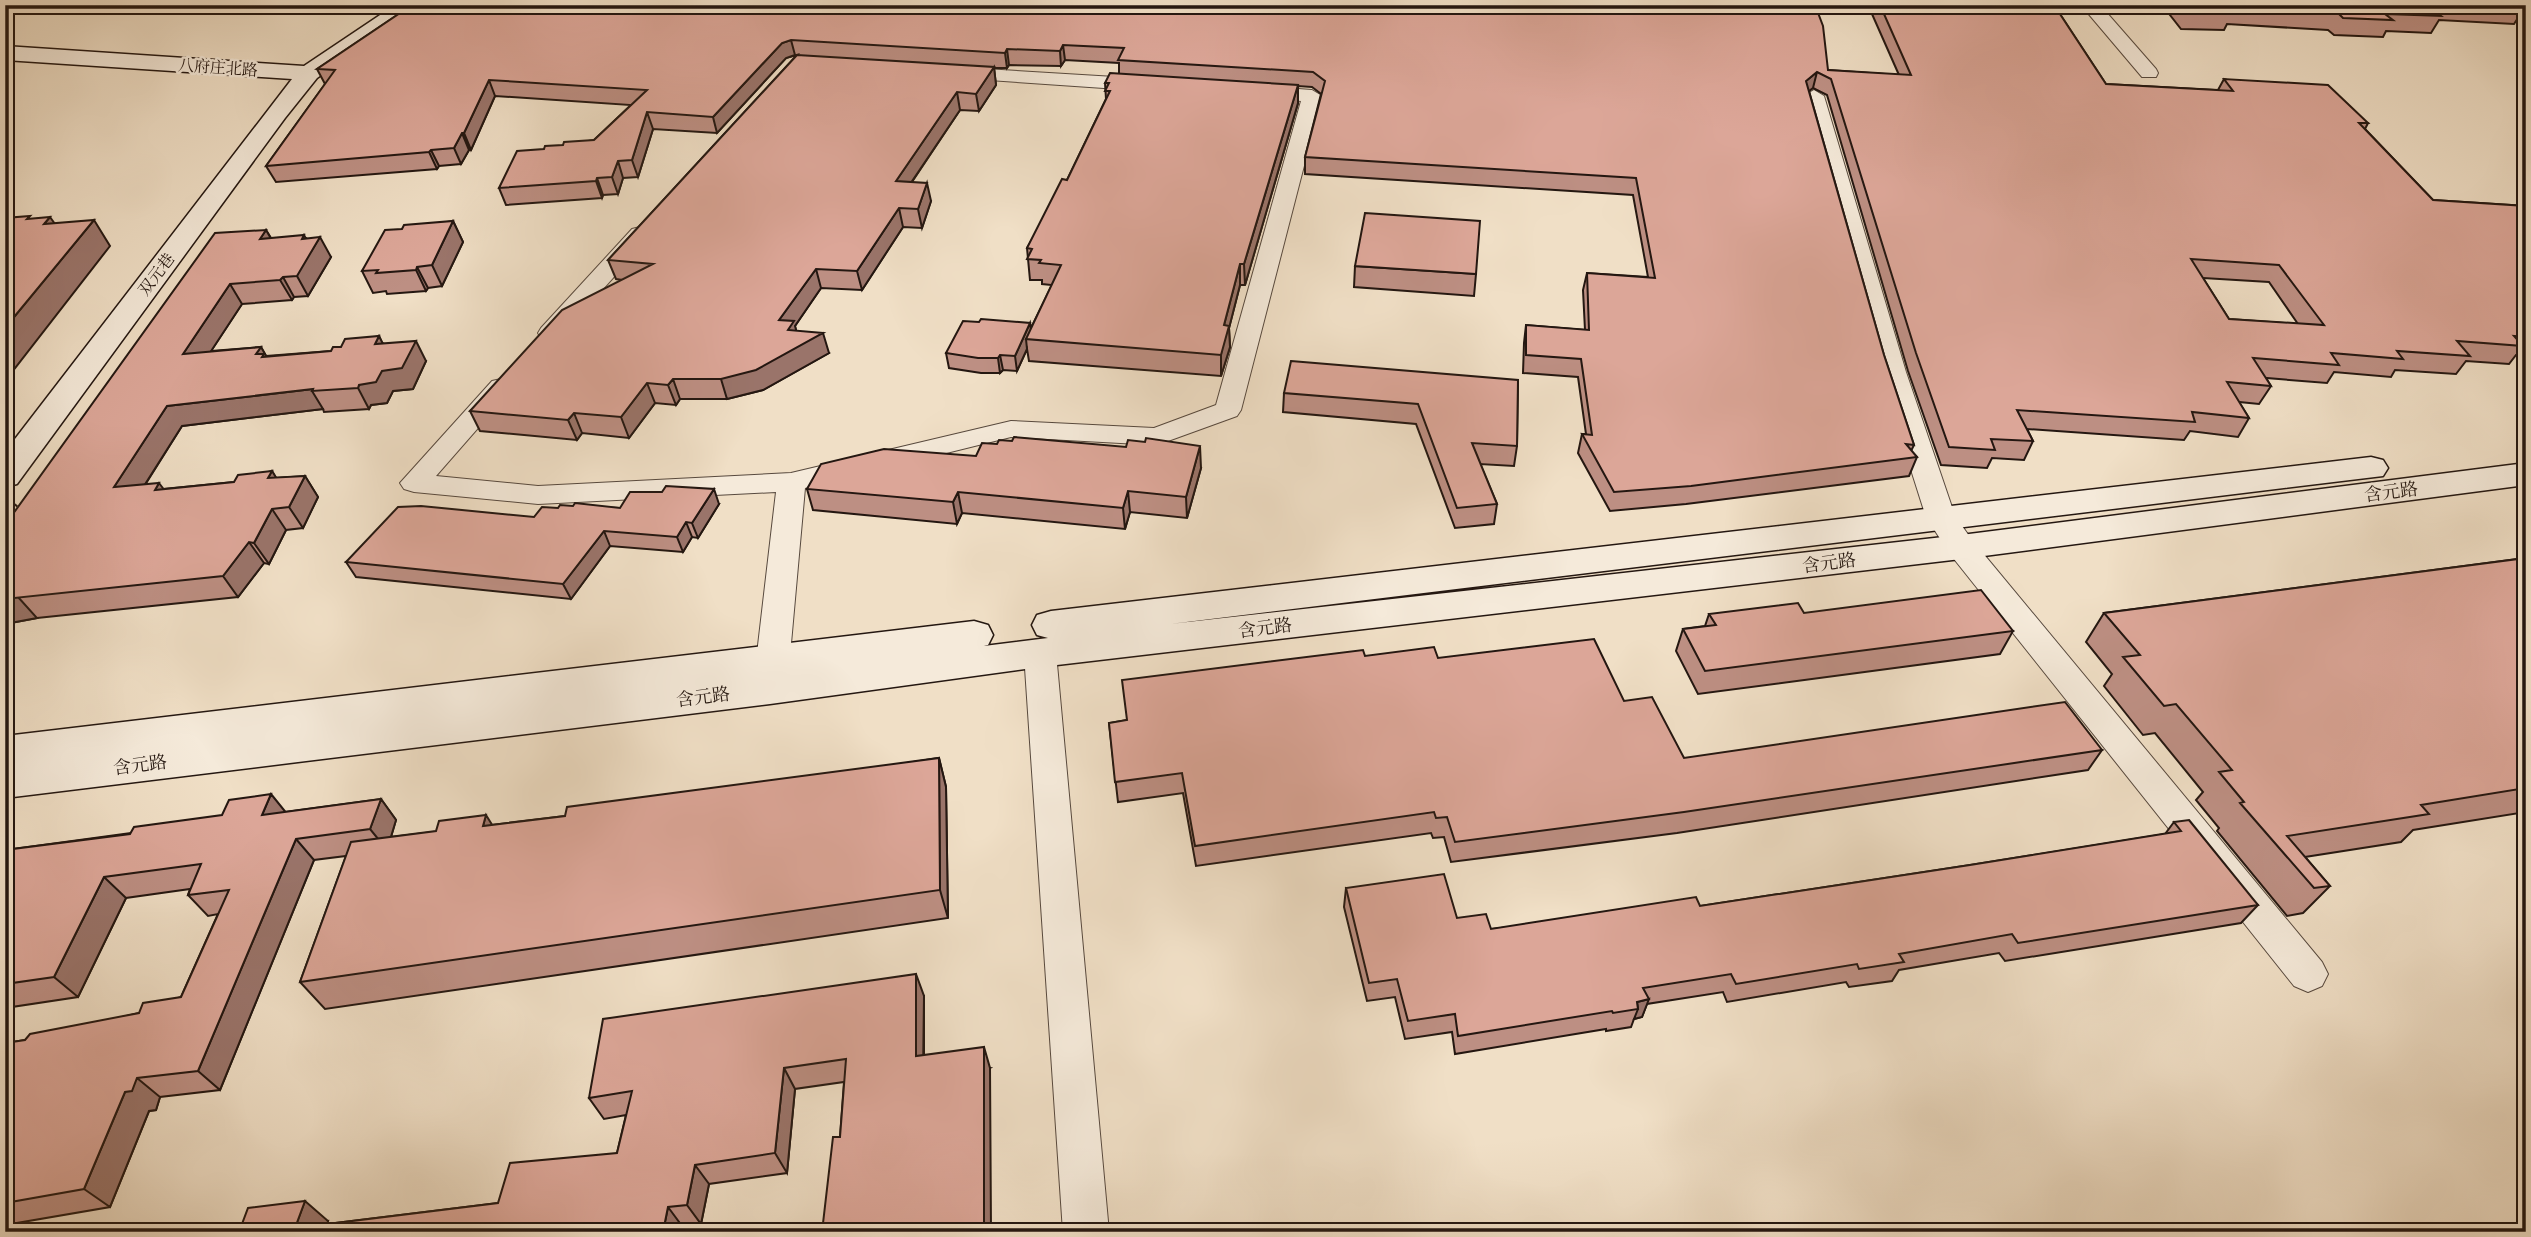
<svg xmlns="http://www.w3.org/2000/svg" width="2531" height="1237" font-family="'Libre Caslon Text','Noto Serif SC',serif">
<style>
.lines{fill:none;stroke-linecap:round;stroke-linejoin:round}
.street-casing{stroke:#57493e;stroke-width:2}
.secondary-casing{stroke:#241711;stroke-width:3}
.path{stroke:#241711;stroke-width:4.5;stroke-dasharray:2 3.5;stroke-linecap:butt}
.street{fill:#f5eada;fill-rule:evenodd}
.secondary{fill:#f5eada;fill-rule:evenodd}
.wall{fill:#bd8f83;stroke:#241711;stroke-width:2;fill-rule:evenodd}
.shaded-wall{fill:#9a746a;stroke:#241711;stroke-width:2}
.building{fill:#dca698;stroke:#241711;stroke-width:2;fill-rule:evenodd}
.labels{text-anchor:middle;stroke-width:5;stroke-linejoin:round;paint-order:stroke}
.far-street-label{font-size:16px;fill:#241711;stroke:#f5eada}
.street-label{font-size:18px;fill:#241711;stroke:#f5eada}
</style>
<rect width="100%" height="100%" fill="#f0dfc6"/>
<filter id="stains"><feTurbulence type="fractalNoise" baseFrequency=".00286" numOctaves="4"/><feColorMatrix values="0 0 0 0 .2 0 0 0 0 .09 0 0 0 0 .02 0 0 0 .5 -.17"/></filter>
<radialGradient id="worn" r=".72"><stop offset=".6" stop-color="#630" stop-opacity="0"/><stop offset="1" stop-color="#630" stop-opacity=".3"/></radialGradient>
<g class="lines">
<!-- street casing -->
<g class="street-casing">
<path id="street" d="M2081 5H2100L2156 69 2158 73 2156 77H2142Z
M952 67 1148 79 1158 85 1148 91 945 77 943 73Z
M1256 86 1312 90 1322 96 1241 410 1237 416 1157 445 1011 437 805 488 787 688 782 697 770 700 758 697 753 688 776 492 538 504 414 492 404 489 400 483 492 381 501 379 510 381 514 387 436 476 538 486 791 473 1011 421 1154 428 1216 405 1301 101 1249 96 1246 92Z
M1814 90 1824 96 1906 372 1955 516 1972 540 2322 962 2328 974 2322 986 2308 992 2294 986 1950 554 1926 517 1880 372 1804 96Z
M640 227 648 229 651 234 648 239 559 338 550 340 541 338 538 333 541 328 632 229Z
M1040 641 1051 645 1056 653 1109 1232H1063L1024 653 1029 645Z"/>
</g>
<!-- secondary casing -->
<g class="secondary-casing">
<path id="secondary" d="M395 5H420L317 78 285 118 17 484 5 487V452L292 79 5 60V46L304 66Z
M2371 457 2383 460 2388 468 2383 476 1170 624 1961 535 2526 463V485L1961 559 1040 667 770 704 5 798V736L974 621 988 625 993 635 988 645 984 646 1048 638 1037 635 1032 625 1037 615 1051 611Z"/>
</g>
<!-- path -->
<path class="path" d="M5 519 17 503"/>
<!-- street -->
<use href="#street" class="street"/>
<!-- secondary -->
<use href="#secondary" class="secondary"/>
</g>
<!-- wall -->
<path class="wall" d="M412 5 1828 70 1899 75 1868 5H2054L2106 84 2218 90 2224 79 2368 123 2365 129 2433 200 2526 206V356L2516 355 2509 364 2466 361 2456 374 2395 370 2391 377 2334 372 2327 383 2266 378 2271 386 2259 404 2239 402 2249 418 2238 437 2190 431 2184 440 2027 429 2033 441 2024 460 1992 458 1987 468 1941 465 1908 371 1827 95 1813 88 1809 91 1884 355 1914 445 1911 451 1917 457 1909 476 1686 504 1610 511 1578 453 1582 434H1586L1578 377 1523 373 1524 343 1526 325 1585 330 1583 290 1587 273 1648 277 1633 195 1305 174V157L1321 94 1312 87 1298 86V103L1245 285H1240L1229 328 1230 347 1221 376 1029 361 1027 349 1017 371 1003 370 1000 373H981L949 368 946 353 1030 323 1031 328 1052 285 1042 284V280H1030L1027 248 1067 180 1106 99 1105 83 1119 74V63L1065 60 1061 66 1009 65 1007 68H994L996 85 979 111 960 110 912 182 931 201 922 228 903 227 862 290 821 288 795 326 796 331 829 353 763 390 727 399H680L676 405 655 403 629 438 582 433 577 440 480 431 470 411 622 280 616 279 608 260 797 55 786 58 717 133 653 129 638 177 623 178 618 194 603 195 602 198 506 205 499 188 544 149 594 140 631 105 495 96 471 150H469L461 164 439 166 437 169 276 182 266 166 325 84 317 69ZM2203 278 2269 282 2298 324 2229 319Z
M2157 5H2523L2525 7 2514 24 2439 20 2431 33 2386 31 2383 37 2334 35 2328 30 2227 24 2224 30 2181 29 2166 10H2161Z
M453 221 463 242 442 286 428 288 426 291 387 294 386 291 373 293 362 271 402 229Z
M266 230 271 238H306L331 257 308 296 294 297 292 300 242 304 211 351 261 347 266 356 331 351 341 347 379 336 382 343 426 361 413 389 393 391 387 403 371 405 369 409 324 412 323 409 182 426 145 485 163 489 234 482 272 471 276 478 305 476 318 497 303 528 286 530 269 564 264 563 238 597 37 618 5 624V525Z
M1355 266 1476 274 1474 296 1354 287Z
M1518 380 1517 446 1514 466 1480 464 1497 504 1494 524 1455 528 1416 424 1283 412 1284 393Z
M976 456 1201 468 1187 518 1130 512 1125 529 962 513 957 524 813 510 807 489Z
M719 504 698 538 692 537 683 552 610 546 571 599 356 577 346 562 534 517 558 508 573 506 620 508Z
M2526 558V812L2413 830 2401 842 2305 857 2330 886 2303 913 2287 916 2217 831 2219 828 2196 800 2203 792 2155 733 2143 735 2104 686 2112 674 2086 642 2104 613Z
M1709 614 2013 631 2000 654 1698 694 1676 651 1683 629 1705 626Z
M1365 656 1438 658 1624 701 1684 758 2102 750 2088 770 1677 833 1451 862 1444 837 1433 838 1431 833 1196 866 1183 793 1118 802 1109 723 1127 720Z
M939 758 946 787 948 918 325 1009 300 982 346 856 314 860 220 1090 160 1097 156 1110 149 1111 110 1207 5 1225V1043L25 1040 139 1013 181 997 218 914 208 916 188 895 190 889 126 898 78 997 5 1008V850L381 799 396 820 391 837 565 816Z
M2174 822 2258 905 2241 923 2005 961 1999 953 1899 970 1892 981 1849 987 1846 982 1727 1002 1723 992 1647 1004 1642 1017 1634 1019 1631 1027 1606 1031V1029L1455 1054 1452 1032 1405 1039 1395 997 1367 1001 1344 907 1346 888 1457 918 1491 929 1700 906 1970 865 2165 834Z
M924 996V1055L990 1068 840 1137 844 1082 795 1089 787 1173 709 1184 701 1224 682 1226 681 1232H239L328 1221 327 1224 498 1203 617 1153 626 1115 604 1119 589 1098Z"/>
<!-- shaded-wall -->
<path class="shaded-wall" d="M791 40 795 55 786 58 717 133 713 117 782 43Z
M1063 45 1065 60 1061 66 1060 51Z
M1007 49 1009 65 1007 68 1005 53Z
M994 67 996 85 979 111 976 94Z
M1817 72 1813 88 1801 97 1806 81Z
M489 80 495 96 471 150 464 133Z
M1298 85V103L1245 285 1244 264Z
M957 92 960 110 900 199 896 181Z
M647 112 653 129 638 177 632 160Z
M462 133 469 150 461 164 454 148Z
M431 150 439 166 437 169 429 152Z
M618 161 623 178 618 194 612 177Z
M597 178 603 195 602 198 596 181Z
M927 183 931 201 922 228 918 209Z
M899 208 903 227 862 290 857 271Z
M50 217 68 242 44 224Z
M94 220 110 246 5 381V328Z
M453 221 463 242 442 286 432 265Z
M266 230 277 249 260 239Z
M304 235 312 250 320 237 331 257 308 296 297 276 302 239Z
M1240 264V285L1229 328 1230 347 1221 376V355L1224 325Z
M417 267 428 288 426 291 416 270Z
M816 269 821 288 795 326 799 341 823 333 829 353 763 390 727 399 721 379 779 320Z
M283 277 294 297 292 300 280 280Z
M230 284 242 304 196 374 183 354Z
M1030 323 1032 338 1026 339 1027 349 1017 371 1015 356Z
M379 336 389 356 375 344Z
M416 341 426 361 413 389 393 391 387 403 371 405 369 409 358 388 359 385 382 371Z
M261 347 273 368 256 354Z
M1000 355 1003 370 1000 373 998 358Z
M673 379 680 399 676 405 668 385Z
M647 383 655 403 629 438 621 417Z
M313 389 312 391 323 409 182 426 130 508 114 487 167 406Z
M574 413 582 433 577 440 568 420Z
M1200 446 1201 468 1187 518 1186 497Z
M272 471 285 492 268 478Z
M305 476 318 497 303 528 289 507Z
M159 483 175 504 155 490Z
M714 489 719 504 698 538 692 523Z
M1128 491 1130 512 1125 529 1123 508Z
M958 492 962 513 957 524 953 502Z
M272 509 286 530 269 564 254 543Z
M686 522 692 537 683 552 677 537Z
M604 531 610 546 571 599 563 584Z
M249 542 264 563 238 597 223 576Z
M18 597 37 618 5 624V599Z
M939 758 946 787 948 918 940 890Z
M271 794 288 815H262Z
M381 799 396 820 387 850 370 829Z
M486 815 504 844 483 826Z
M296 839 314 860 220 1090 198 1071Z
M104 877 126 898 78 997 54 977Z
M916 974 924 996 923 1077 916 1056Z
M1649 999 1642 1017 1634 1019 1638 1009 1637 1002Z
M984 1047 990 1068 991 1232H984Z
M784 1068 795 1089 787 1173 775 1153Z
M137 1078 160 1097 156 1110 149 1111 110 1207 84 1189 125 1092Z
M695 1165 709 1184 701 1224 687 1205Z
M305 1201 328 1221 324 1232 295 1228Z
M668 1207 682 1226 681 1232H663Z"/>
<!-- building -->
<path class="building" d="M412 5H1815L1823 26 1828 70 1911 75 1880 5H2054L2106 84 2233 91 2224 79 2328 85 2368 123H2359L2433 200 2526 206V337L2514 336 2523 346 2457 341 2470 356 2397 351 2403 359 2331 353 2339 365 2253 358 2271 386 2227 382 2249 418 2192 412 2195 422 2017 410 2033 441 1991 439 1995 450 1949 447 1916 353 1831 79 1817 72 1806 81 1884 355 1914 445 1906 444 1917 457 1691 486 1614 492 1582 434 1592 435 1581 359 1526 355V325L1589 330 1587 273 1655 278 1636 178 1305 157 1325 81 1313 72 1118 60 1124 48 1063 45 1060 51 1007 49 1005 53 791 40 782 43 713 117 647 112 632 160 618 161 612 177 597 178 596 181 499 188 517 151 544 149 545 146 563 145 564 142 594 140 647 90 489 80 464 133H462L454 148 431 150 429 152 266 166 335 70 317 69ZM2191 259 2279 265 2324 325 2229 319Z
M2184 5H2427L2441 16 2385 14 2393 20 2343 18 2338 13 2226 7 2232 13 2189 11Z
M2495 5H2523L2525 7Z
M797 55 994 67 976 94 957 92 896 181 927 183 918 209 899 208 857 271 816 269 779 320 794 321 788 330 823 333 756 370 721 379H673L668 385 647 383 621 417 574 413 568 420 470 411 562 310 653 264 608 260Z
M1110 73 1298 85 1244 264H1240L1224 325 1229 326 1221 355 1026 339 1061 265 1039 263 1041 260 1027 259 1032 249 1027 248 1062 179 1067 180 1110 91H1105L1109 83H1105Z
M1365 213 1480 221 1476 274 1355 266Z
M30 216 27 219 50 217 44 224 94 220 5 328V218Z
M453 221 432 265 417 267 416 270 376 273 378 270 362 271 385 230 402 229 404 225Z
M266 230 260 239 304 235 302 239 320 237 297 276 283 277 280 280 230 284 183 354 261 347 256 354H264L262 357 331 351 333 347H341L345 339 379 336 375 344 416 341 402 368 382 371 376 382 359 385 358 388 312 391 313 389 167 406 114 487 159 483 155 490 234 482 238 475 272 471 268 478 305 476 289 507 272 509 254 543 249 542 223 576 5 599V525L215 233Z
M981 319 1030 323 1015 356 1000 355 998 358H978L946 353 963 321 979 322Z
M1291 361 1518 380 1517 446 1472 443 1497 504 1457 508 1418 404 1284 393Z
M1014 437 1126 447 1128 440 1145 442 1146 438 1200 446 1186 497 1128 491 1123 508 958 492 953 502 807 489 821 464 884 449 976 456 982 443 997 444 999 440 1012 441Z
M666 486 714 489 692 523 686 522 677 537 604 531 563 584 346 562 398 507 421 506 534 517 542 507 558 508 560 505 573 506 575 503 620 508 630 492H662Z
M2526 558V788L2421 805 2429 814 2287 836 2330 886 2314 888 2240 803 2244 802 2219 772 2232 770 2176 704 2164 706 2123 657 2140 655 2104 613Z
M1981 590 2013 631 1705 671 1683 629 1716 625 1709 614 1798 603 1804 613Z
M1594 639 1624 701 1652 697 1684 758 2065 702 2102 750 1684 812 1455 842 1447 817 1436 818 1434 812 1195 846 1182 773 1115 782 1109 723 1127 720 1122 680 1363 650 1365 656 1434 647 1438 658Z
M939 758 940 890 300 982 351 842 436 831 439 821 486 815 483 826 565 816 567 807Z
M271 794 262 815 381 799 370 829 296 839 198 1071 137 1078 132 1091 125 1092 84 1189 5 1203V1043L25 1040 30 1034 139 1013 143 1003 181 997 229 890 188 895 201 864 104 877 54 977 5 984V850L130 834 134 827 222 815 229 800Z
M2189 820 2258 905 2018 943 2012 934 1899 954 1904 962 1859 969 1857 964 1736 984 1731 974 1643 988 1649 999 1637 1002 1638 1009 1613 1013 1612 1011 1458 1036 1455 1014 1408 1021 1397 979 1369 983 1346 888 1444 874 1457 918 1486 914 1491 929 1696 897 1700 906 1970 865 2181 831 2174 822Z
M916 974V1056L984 1047V1232H822L833 1137H840L846 1059 784 1068 775 1153 695 1165 687 1205 668 1207 663 1232H239L248 1208 305 1201 295 1228 498 1203 510 1163 617 1153 632 1091 589 1098 603 1019Z"/>
<g class="labels">
<!-- far-street labels -->
<g class="far-street-label">
<text transform="translate(218 67) rotate(4)" y="6">八府庄北路</text>
<text transform="translate(156 274) rotate(-53)" y="6">双元巷</text>
</g>
<!-- street labels -->
<g class="street-label">
<text transform="translate(2391 492) rotate(-7)" y="6">含元路</text>
<text transform="translate(1829 563) rotate(-7)" y="6">含元路</text>
<text transform="translate(1265 628) rotate(-7)" y="6">含元路</text>
<text transform="translate(703 697) rotate(-7)" y="6">含元路</text>
<text transform="translate(140 765) rotate(-7)" y="6">含元路</text>
</g>
</g>
<!-- margin -->
<rect width="2531" height="1237" fill="none" stroke="#f0dfc6" stroke-width="28"/>
<rect x="7" y="7" width="2517" height="1223" fill="none" stroke="#241711" stroke-width="3.5"/>
<rect x="14" y="14" width="2503" height="1209" fill="none" stroke="#241711" stroke-width="2"/>
<rect width="100%" height="100%" filter="url(#stains)"/>
<rect width="100%" height="100%" fill="url(#worn)"/>
</svg>
